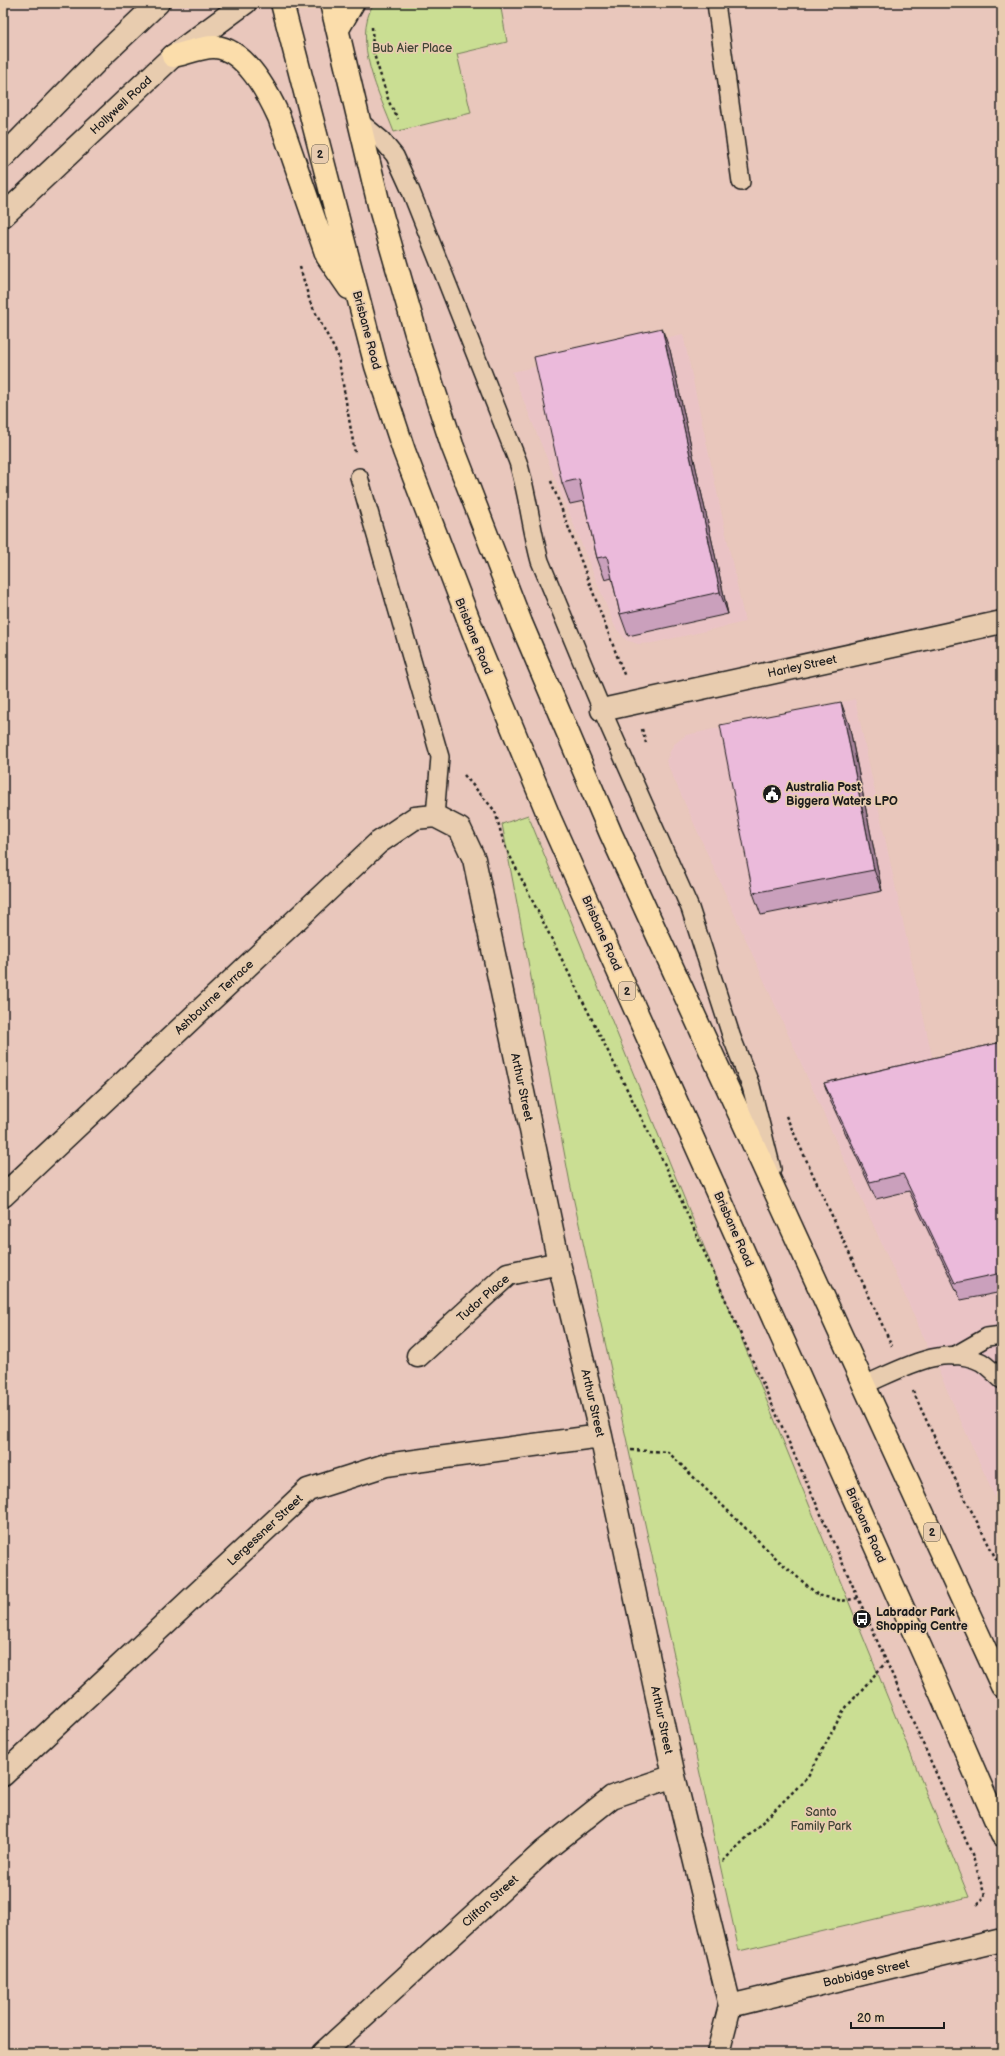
<svg xmlns="http://www.w3.org/2000/svg" width="1005" height="2056" font-family="'Balsamiq Sans',sans-serif">
<style>
.built{fill:#eac3c5}
.green{fill:#cade93;stroke:#737d58}
.lines{fill:none;stroke-linecap:round;stroke-linejoin:round}
.service-casing{stroke:#1c1c1c;stroke-width:20}
.minor-casing{stroke:#1c1c1c;stroke-width:25}
.secondary-casing{stroke:#1c1c1c;stroke-width:25}
.trunk-casing{stroke:#1c1c1c;stroke-width:25}
.path{stroke:#1c1c1c;stroke-width:2.5;stroke-dasharray:3 3;stroke-linecap:butt}
.service{stroke:#e8ccaf;stroke-width:17}
.minor{stroke:#e8ccaf;stroke-width:22}
.secondary{stroke:#e8ccaf;stroke-width:22}
.trunk{stroke:#fbddab;stroke-width:22}
.wall{fill:#caa0bc;stroke:#1c1c1c}
.shaded-wall{fill:#a48299;stroke:#1c1c1c}
.building{fill:#ebbadb;stroke:#1c1c1c}
.labels{text-anchor:middle;stroke-width:3.5;stroke-linejoin:round;paint-order:stroke}
.shield{fill:#e8ccaf;stroke:#595148;stroke-width:1}
.shield-label{font-size:11px;font-weight:bold;fill:#1c1c1c}
.park-label{font-size:12px;fill:#3f4334;stroke:#e8ccaf}
.street-label{font-size:12px;fill:#1c1c1c;stroke:#e8ccaf}
.poi-label{font-size:12px;font-weight:bold;fill:#1c1c1c;stroke:#e8ccaf;text-anchor:start}
</style>
<rect width="100%" height="100%" fill="#e9c7bc"/>
<filter id="ink" filterUnits="userSpaceOnUse"><feTurbulence type="fractalNoise" baseFrequency=".025" numOctaves="2"/><feDisplacementMap in="SourceGraphic" scale="8" xChannelSelector="R" yChannelSelector="G"/><feConvolveMatrix kernelMatrix="1 2 1 2 8 2 1 2 1" color-interpolation-filters="sRGB"/></filter>
<g filter="url(#ink)">
<!-- built -->
<path class="built" d="M683 334 745 622 653 643 638 644 626 640 615 627 512 372Z
M855 699 933 1061 1002 1047V1513L666 761 673 745 686 735Z"/>
<!-- green -->
<path class="green" d="M374 3H500L507 42 457 54 471 113 394 132C380 95 351 40 374 3Z
M528 815 969 1897 739 1951 570 1183 502 824Z"/>
<g class="lines">
<!-- service casing -->
<g class="service-casing">
<path id="service" d="M716 3 741 182
M359 121 382 140 395 156 410 189 518 462C528 495 531 528 540 561L602 710 690 908 732 1038 751 1086 772 1169
M359 477 440 757 435 816
M954 1356 987 1337 1002 1335
M864 1385C900 1370 942 1343 981 1362 988 1366 996 1375 1002 1380"/>
</g>
<!-- minor casing -->
<g class="minor-casing">
<path id="minor" d="M602 710 1002 622
M3 1196 378 843 415 818 435 816 460 829 474 859 559 1263 601 1436 674 1776 730 2006 718 2053
M418 1356 508 1274 559 1263
M3 1775 308 1490 386 1465 601 1436
M730 2006 1002 1940
M323 2053 544 1851 612 1797 674 1776"/>
</g>
<!-- secondary casing -->
<g class="secondary-casing">
<path id="secondary" d="M3 157 101 57 158 3
M3 216 173 56 245 3"/>
</g>
<!-- trunk casing -->
<g class="trunk-casing">
<path id="trunk" d="M282 3 376 366 404 451 479 647 550 819 928 1664 1002 1835
M331 3 379 205 419 344 452 445 521 623 611 834 1002 1686
M338 29 353 3
M173 56C184 54 204 46 215 47 245 49 268 93 279 117L327 256 349 288"/>
</g>
<!-- path -->
<path class="path" d="M372 27 373 51 389 102 398 119
M300 267 310 302 338 356 355 453
M551 481 625 677
M642 729 646 743
M464 775 495 811 504 844 670 1175 972 1854 985 1896 975 1907
M786 1116 892 1346
M913 1391C940 1452 972 1511 1002 1571
M631 1450 668 1452 779 1561 818 1595 842 1601 858 1598
M723 1861 808 1777 843 1711 886 1662
M1001 1997H1002"/>
<!-- service -->
<use href="#service" class="service"/>
<!-- minor -->
<use href="#minor" class="minor"/>
<!-- secondary -->
<use href="#secondary" class="secondary"/>
<!-- trunk -->
<use href="#trunk" class="trunk"/>
</g>
<!-- wall -->
<path class="wall" d="M670 350 728 614 628 636 620 614 612 578 605 580 597 558 584 501 570 504 562 483Z
M849 724 882 891 761 915 753 893Z
M1002 1042V1292L961 1300 909 1191 876 1199 830 1100 824 1083Z"/>
<!-- shaded-wall -->
<path class="shaded-wall" d="M662 328 670 350 728 614 720 592Z
M841 702 849 724 882 891 874 870Z"/>
<!-- building -->
<path class="building" d="M662 328 720 592 620 614 607 556 597 558 579 479 562 483 534 357Z
M841 702 874 870 753 893 720 725Z
M1002 1042V1273L955 1283 903 1174 870 1182 824 1083Z"/>
</g>
<!-- icons -->
<defs>
<g id="civic-disc" transform="scale(1)"><circle r="9.5" fill="#1c1c1c" stroke="#e8ccaf"/><path d="M-.6-6.5H3V-4.5H.6V-3L4-1V1h2V6H-6V1h2V-1L-.6-3ZM-1.2 2.5V6h2.4V2.5Z" fill="#fff"/></g>
<g id="bus-disc" transform="scale(1)"><circle r="9.5" fill="#1c1c1c" stroke="#e8ccaf"/><path d="M-5-6H5V4H4V6H2V4H-2V6H-4V4H-5ZM-3.5-4V0h7V-4ZM-3.5 1.2v1.5H-2V1.2ZM2 1.2v1.5H3.5V1.2Z" fill="#fff"/></g>
</defs>
<g fill-rule="evenodd">
<use href="#civic-disc" x="772" y="794"/>
<use href="#bus-disc" x="862" y="1619"/>
</g>
<g class="labels">
<!-- shield labels -->
<g class="shield">
<rect x="312" y="145" width="16" height="18" rx="3"/>
<rect x="619" y="982" width="16" height="18" rx="3"/>
<rect x="924" y="1523" width="16" height="18" rx="3"/>
</g>
<g class="shield-label">
<text x="320" y="158">2</text>
<text x="627" y="995">2</text>
<text x="932" y="1536">2</text>
</g>
<!-- park labels -->
<g class="park-label">
<text x="412" y="52">Bub Aier Place</text>
<text x="821" y="1816">Santo<tspan x="821" dy="14">Family Park</tspan></text>
</g>
<!-- street labels -->
<g class="street-label">
<text transform="translate(121 105) rotate(-43)" y="4">Hollywell Road</text>
<text transform="translate(367 330) rotate(75)" y="4">Brisbane Road</text>
<text transform="translate(474 636) rotate(68)" y="4">Brisbane Road</text>
<text transform="translate(802 666) rotate(-12)" y="4">Harley Street</text>
<text transform="translate(602 933) rotate(66)" y="4">Brisbane Road</text>
<text transform="translate(214 997) rotate(-43)" y="4">Ashbourne Terrace</text>
<text transform="translate(522 1087) rotate(78)" y="4">Arthur Street</text>
<text transform="translate(734 1229) rotate(66)" y="4">Brisbane Road</text>
<text transform="translate(483 1298) rotate(-41)" y="4">Tudor Place</text>
<text transform="translate(593 1403) rotate(77)" y="4">Arthur Street</text>
<text transform="translate(866 1525) rotate(66)" y="4">Brisbane Road</text>
<text transform="translate(265 1530) rotate(-43)" y="4">Lergessner Street</text>
<text transform="translate(662 1720) rotate(78)" y="4">Arthur Street</text>
<text transform="translate(490 1901) rotate(-42)" y="4">Clifton Street</text>
<text transform="translate(866 1973) rotate(-13)" y="4">Babbidge Street</text>
</g>
<!-- poi labels -->
<g class="poi-label">
<text x="786" y="791">Australia Post<tspan x="786" dy="14">Biggera Waters LPO</tspan></text>
<text x="876" y="1616">Labrador Park<tspan x="876" dy="14">Shopping Centre</tspan></text>
</g>
</g>
<!-- margin -->
<rect width="1005" height="2056" fill="none" stroke="#e8ccaf" stroke-width="16"/>
<rect x="8" y="8" width="989" height="2040" fill="none" stroke="#1c1c1c" stroke-width="1.5" filter="url(#ink)"/>
<!-- scale -->
<path d="M851 2022v6h93v-6" fill="none" stroke="#1c1c1c" stroke-width="2"/>
<text x="857" y="2022" font-size="12" fill="#1c1c1c" stroke="#e8ccaf" stroke-width="3" paint-order="stroke">20 m</text>
</svg>
